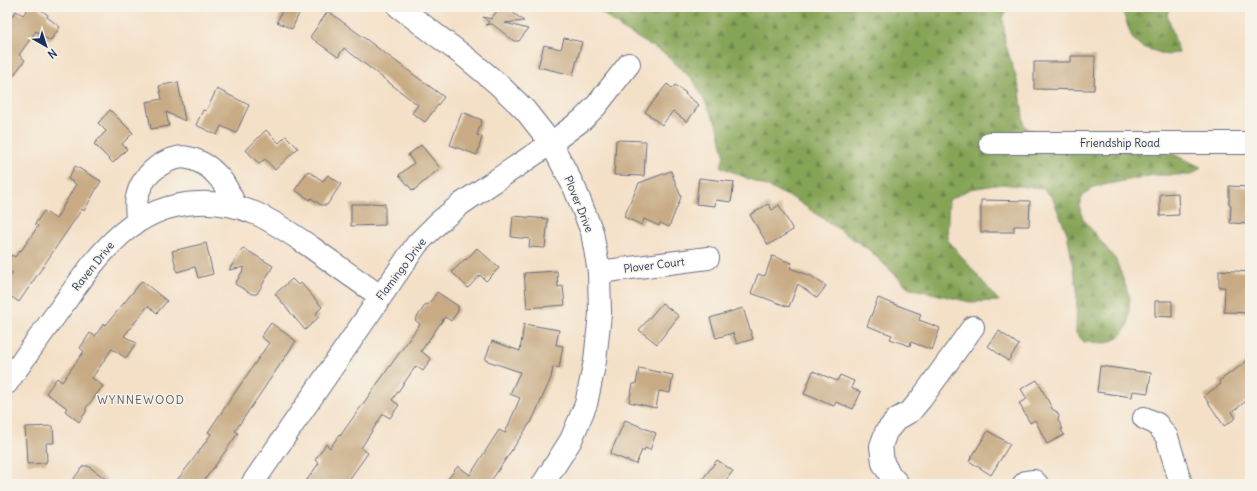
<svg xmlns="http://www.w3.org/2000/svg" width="1257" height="491" font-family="Delius,sans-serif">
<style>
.forest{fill:url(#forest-firs);stroke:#506a5a}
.building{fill:#c8ab84}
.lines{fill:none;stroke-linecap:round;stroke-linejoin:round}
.minor-casing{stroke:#676d83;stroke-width:24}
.minor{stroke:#fff;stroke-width:22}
.labels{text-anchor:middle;stroke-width:3;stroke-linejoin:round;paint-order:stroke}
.street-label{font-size:11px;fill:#1b2f5e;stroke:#f7f3e8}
.neighbourhood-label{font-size:12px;letter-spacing:1px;fill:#585a6b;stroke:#f7f3e8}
</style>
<defs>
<pattern id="forest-firs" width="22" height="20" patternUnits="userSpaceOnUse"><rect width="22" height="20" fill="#86a457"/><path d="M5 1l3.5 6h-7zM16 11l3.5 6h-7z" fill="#6d864b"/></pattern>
</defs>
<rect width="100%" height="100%" fill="#f7f3e8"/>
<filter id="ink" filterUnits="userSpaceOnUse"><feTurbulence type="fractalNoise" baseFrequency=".025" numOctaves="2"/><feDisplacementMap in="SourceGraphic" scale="8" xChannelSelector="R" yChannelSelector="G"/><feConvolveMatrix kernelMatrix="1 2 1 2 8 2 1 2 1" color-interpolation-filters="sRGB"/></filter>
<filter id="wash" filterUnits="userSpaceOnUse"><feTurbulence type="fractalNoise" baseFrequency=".012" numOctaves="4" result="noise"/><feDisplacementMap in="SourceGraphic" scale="16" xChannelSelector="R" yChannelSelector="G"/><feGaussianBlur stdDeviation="0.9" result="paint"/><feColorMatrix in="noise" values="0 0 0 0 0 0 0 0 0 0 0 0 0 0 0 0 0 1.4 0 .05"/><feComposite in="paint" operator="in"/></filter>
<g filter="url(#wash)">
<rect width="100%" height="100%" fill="#f4e0c7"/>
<!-- forest -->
<path class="forest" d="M594 7H1008L1003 18 1005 42 1020 90 1024 126 1036 132 1166 151 1201 167 1192 175H1154L1094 187 1084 194 1079 205 1083 219 1116 260 1130 298 1128 326 1118 338 1107 343 1084 342 1076 333 1077 288 1067 233 1052 197 1043 189 1002 184 970 189 949 200 947 239 999 301 970 302 909 288 869 250 793 198 721 167 724 155 718 127 694 81 665 54 621 28Z
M1121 7H1170L1167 14 1179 52 1167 55 1142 47 1132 38Z"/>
<g id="blocks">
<!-- building -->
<path class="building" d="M29 7H37L48 15 47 17 60 27 50 41 36 31 19 55 25 60 7 84V23L16 11 23 15Z
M284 7H302L292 29 277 22Z
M500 7H505L524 21 505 23 528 29 519 41H514L492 24 486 25 489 22 483 17 491 19Z
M328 11 444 97 425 122 412 113 418 105 344 48 338 57 310 37Z
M564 38 582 42 573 75 538 67 544 45 561 49Z
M1071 56H1095L1094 90 1034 89V62H1071Z
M178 82 185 121 166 112 169 126 151 129 146 102 162 99 159 86Z
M667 84 672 88 675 85 686 93 685 94 699 105 687 122 673 111 662 125 645 112Z
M217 89 249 105 236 133 221 126 217 135 196 125 203 110 206 111Z
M110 110 133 133 122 144 127 149 113 163 94 144 106 131 98 123Z
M462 112 482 120 477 135 482 137 477 155 450 145Z
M266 130 279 143 286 136 298 148 275 170 265 159 259 164 246 150Z
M616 140 646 141 644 176 614 175Z
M421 145 440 168 413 191 399 175 414 163 408 155Z
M75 166 101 181 84 211 82 209 19 302 7 294V282L13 273 7 269V263L12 255 15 257 20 250 21 251 38 226 35 224 44 211 56 219 76 184 68 179Z
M308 171 323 181 328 175 341 184 327 205H321L311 198 310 200 295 190Z
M671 171 681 197 669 227 660 223 659 226 644 219 642 225 624 217 639 183Z
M699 178 734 182 731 202 716 200 715 206 696 204Z
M1229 186 1250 187V224L1230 223 1231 205 1229 204Z
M1178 193 1179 215 1160 216V194Z
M981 200 1030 201 1029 226H1014V232H981Z
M370 203 385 204V225L351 226V204H370Z
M768 204 772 210 779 205 793 230 768 245 750 215Z
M513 216 548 219 545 248 529 247 530 239 511 237Z
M206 243 213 274 198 278 195 267 177 272 172 251Z
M243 248 273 266 257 294H252L235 284 245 267 229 270Z
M477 248 499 268 486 281 480 275 468 288 452 272 465 259 466 260Z
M772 256 792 263 790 268 811 276 826 286 817 298 798 284 789 307 751 293 758 274 765 276Z
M1219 270 1250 272V313L1224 312 1225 287H1219Z
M557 271 558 287 563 286 565 305 527 308 524 273Z
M292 279 298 285 301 283 322 307 316 313 319 317 305 330 275 294Z
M142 281 167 301 157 313 148 306 124 336 136 343 126 358 112 349 92 378 103 386 86 408V412L79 422 65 411 67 408 46 393 57 378 62 382 84 351 80 348 90 333 95 336 104 323 106 325Z
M437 292 458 306V311L451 321 445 317 421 351 431 359 423 371 416 366 392 400 399 405 390 418 383 414 361 448 368 453 346 484H304L319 463 315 460 326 444 330 448 339 435 340 436 420 324 415 320 426 304 428 305Z
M878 298 921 314 919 320 940 328 932 350 911 342 910 346 890 339 892 335 867 326Z
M1155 301H1172V317L1155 316Z
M662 303 679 316 657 344 639 330Z
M743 308 753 339 737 344 733 333 716 338 710 318Z
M271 323 296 341 235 431 238 433 215 466 201 484H174L195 457 211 434 208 432 269 343 261 337Z
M524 324 559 330 556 345 563 346 559 368 553 367 551 378 531 423H530L489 484H444L458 466 470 475 499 430 505 433 520 398 510 394 520 372 485 360 492 341 520 351Z
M999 331 1019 345 1008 361 988 346Z
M1250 359V398L1232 412 1236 418 1224 426 1204 396 1221 384 1219 381Z
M1100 366 1151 373 1148 393 1133 391 1132 397 1097 392Z
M639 368 673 375 670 393 659 391 656 408 629 402 633 384H636Z
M813 371 837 381 840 375 854 381 851 388 861 392 853 409 836 402 834 406 804 394Z
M1037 380 1053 410 1056 411 1059 416 1058 420 1063 429H1061L1064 435 1047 444 1035 420 1030 423 1019 403 1027 399 1021 389Z
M625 420 656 433 650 450 645 448 644 451 642 450 636 464 610 454Z
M53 426 54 443H46L47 461H46V463L27 464 25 427Z
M988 431 1010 444 991 475 969 461Z
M717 460 733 471 723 484H699Z
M83 466H88L113 484H70Z"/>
</g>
</g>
<g filter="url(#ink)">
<use href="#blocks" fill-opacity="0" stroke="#676d83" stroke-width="1"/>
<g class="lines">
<!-- minor casing -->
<g class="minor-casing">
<path id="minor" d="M399 7 468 59 498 84 525 110 551 143 575 189 592 232 599 272 600 314 595 361 586 404 571 440 543 484
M990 143H1250
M137 221C137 213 135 204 137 197 141 178 158 162 177 158 189 155 207 164 215 173 225 182 230 195 236 207
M599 272 708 258
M7 383C25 357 43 332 62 306 97 257 131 205 198 203 218 202 238 206 257 214 276 223 293 235 311 247 334 264 357 280 380 296
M1144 418 1157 424 1167 437 1181 484
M252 484 417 244 439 222 461 204 551 143 582 120 596 106 629 64
M898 484 890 475 883 463 881 446 886 432 897 419 911 411 921 399 973 327
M1024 484 1026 482 1034 481 1037 484"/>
</g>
<!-- minor -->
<use href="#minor" class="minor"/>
</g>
</g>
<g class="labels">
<!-- street labels -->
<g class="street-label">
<text x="1120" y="147">Friendship Road</text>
<text transform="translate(579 204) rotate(68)" y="4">Plover Drive</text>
<text transform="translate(654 265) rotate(-7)" y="4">Plover Court</text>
<text transform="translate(93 266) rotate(-51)" y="4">Raven Drive</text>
<text transform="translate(401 269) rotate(-53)" y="4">Flamingo Drive</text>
</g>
<!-- neighbourhood labels -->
<g class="neighbourhood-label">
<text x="141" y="404">WYNNEWOOD</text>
</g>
</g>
<!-- margin -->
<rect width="1257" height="491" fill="none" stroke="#f7f3e8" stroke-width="24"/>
<!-- north arrow -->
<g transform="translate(46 46) rotate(141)" stroke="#f7f3e8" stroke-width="3" paint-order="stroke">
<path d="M0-3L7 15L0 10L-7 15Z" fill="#1b2f5e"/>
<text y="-6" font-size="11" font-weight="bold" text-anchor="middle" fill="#1b2f5e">N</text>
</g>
</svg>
